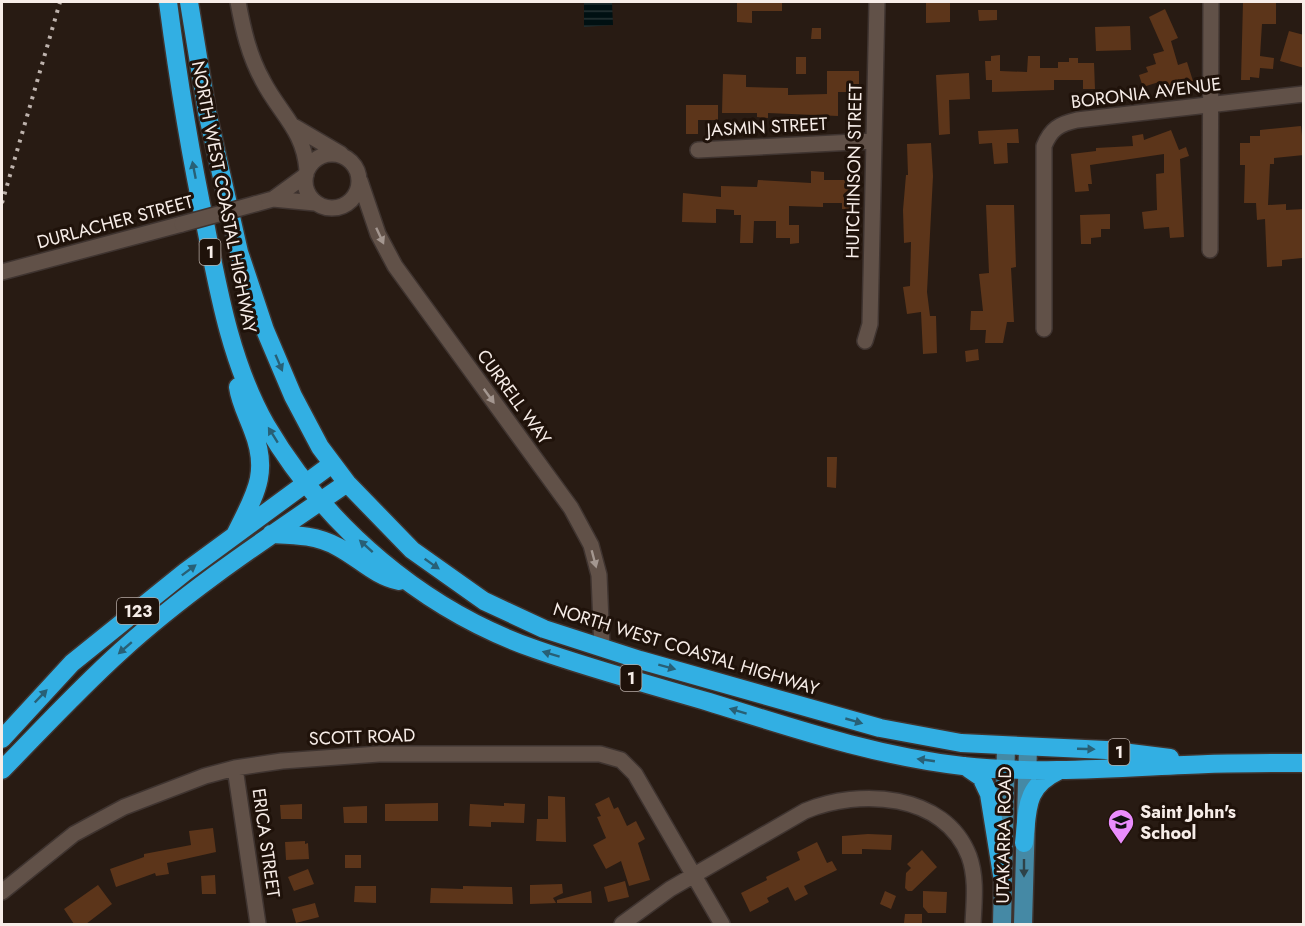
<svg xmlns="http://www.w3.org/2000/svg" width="1305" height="926" font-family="Jost,sans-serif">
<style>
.water{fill:url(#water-rules)}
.building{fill:#5c351a}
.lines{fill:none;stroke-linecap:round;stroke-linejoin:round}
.minor-casing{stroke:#3f3430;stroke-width:18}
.major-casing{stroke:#3f3430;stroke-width:21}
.highway-casing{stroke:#3f3430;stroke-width:21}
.minor{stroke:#615148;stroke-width:15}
.major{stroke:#4589a5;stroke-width:18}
.highway{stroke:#32afe3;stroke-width:18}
.rail{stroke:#beb3ad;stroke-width:4;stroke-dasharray:3 6;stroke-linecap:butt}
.minor-bridge-casing{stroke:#3f3430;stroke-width:18;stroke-linecap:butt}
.minor-bridge{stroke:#615148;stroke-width:15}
.oneway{fill:#286076}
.oneway2{fill:#a49790}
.oneway3{fill:#2e4248}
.labels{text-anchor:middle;stroke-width:6;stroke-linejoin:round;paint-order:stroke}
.shield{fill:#1f120a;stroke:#b6aba5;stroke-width:1.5}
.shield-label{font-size:16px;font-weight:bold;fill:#f7ede8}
.street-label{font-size:18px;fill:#f7ede8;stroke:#1f120a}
.poi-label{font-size:18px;font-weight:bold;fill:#f7ede8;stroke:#1f120a;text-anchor:start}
</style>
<defs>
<pattern id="water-rules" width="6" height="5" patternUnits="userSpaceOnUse" patternTransform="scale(1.5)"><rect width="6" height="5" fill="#001012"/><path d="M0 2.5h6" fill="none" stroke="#263334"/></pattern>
</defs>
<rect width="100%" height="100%" fill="#281b13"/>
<!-- water -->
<path class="water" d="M584 2H612L613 25 584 27Z"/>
<!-- building -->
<path class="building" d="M737 2H782V11H752V23L737 22Z
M950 2V22L926 23V3Z
M1243 2H1276V24H1262L1260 56 1274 58 1273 69 1260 68 1259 78 1250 77V80H1241Z
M1165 9 1178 38 1171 41 1178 65 1187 62 1193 81 1164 89 1162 81 1143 87 1139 75 1148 72 1146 67 1156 64 1153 54 1164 51 1149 17Z
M978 10H997V20L979 21Z
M1130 26 1131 50 1096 51 1095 27Z
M812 28H821V39H811Z
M1289 31 1304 35V68L1280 61Z
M1000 55V71L1027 72 1028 56H1040V68H1058V62H1069V58H1078V63H1094L1095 89H1083V80H1054V90L992 92V80H986L985 61H991V56Z
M796 57H806V74H796Z
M827 71H859V92H838V116L768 113V118L757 117V113H722L723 74 746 75V87L788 88V95L827 94Z
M969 73 970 99 949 100 950 134 939 135 936 75Z
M686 105H718V120H698V134H686Z
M1301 126 1304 155 1274 158V164H1270L1268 205 1286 204V210L1304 209 1302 258 1282 260V266L1267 267 1265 219 1257 220 1256 203H1244L1245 165H1240V143H1250V136H1260V130Z
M1018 129 1019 143H1007L1008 163 994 164 992 143 979 144 978 131Z
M1171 130 1179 150 1186 147 1189 156 1180 159 1184 237 1170 238 1169 227 1144 229 1142 212 1157 210 1156 174 1164 173V154L1090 165 1092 184H1088L1089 191 1075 192 1071 154 1096 151V148L1133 146 1132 136 1143 134 1144 140Z
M931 143 933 176 927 292 930 316H936L937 353 923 354 921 312 907 314 903 287 910 286 911 242 904 243 903 210 906 175H908L907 144Z
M811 171 824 172V180H855V209H842V203H823V207L789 206V225H799V243L790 244V238H776V221H754L753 243H740L741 215H734V210L716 209V223L682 222 683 193 721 197V186L757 187 758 180 811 183Z
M986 205H1014L1016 267 1011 268 1014 322H1007L1003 343H985L986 330H970L971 311H983L979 274 989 273Z
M1110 214V229H1101V237L1091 238V244H1081L1080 215Z
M978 349 979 360 966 362 965 351Z
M827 457H837L836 488 827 487Z
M548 796 565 797 566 842 536 841 537 819H548Z
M609 797 614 809 618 807 627 826 636 821 645 839 638 843 650 880 629 886 621 861 606 869 593 845 606 838 597 817 601 816 595 804Z
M438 803V821H385V804Z
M504 803 525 804 524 823 491 822V827L469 826 470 804 504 806Z
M302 804V819H281L280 805Z
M367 806V823H344L343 807Z
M213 828 216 852 167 863 169 874 156 876 155 873 116 887 110 869 144 857V854L191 845 189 831Z
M868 834 892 835 891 850 862 849V854H842V836Z
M305 841V844L308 843 309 859 286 860 285 842Z
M817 842 827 863 832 861 837 870 804 886 808 894 795 901 788 887 767 898 769 902 750 912 741 893 767 880 766 877 800 860 797 852Z
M922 850 937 867 912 891H908L905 888 906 873 911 868 907 864Z
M345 855H361V868H345Z
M308 869 314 884 294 891 288 877Z
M215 875 216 894H202L201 876Z
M625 881 629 897 608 902 604 887Z
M562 884 563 893 553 898 556 903 530 904V885Z
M98 885 112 904 86 924H74L64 909Z
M355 886H376V903L354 902Z
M463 886 512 887 513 904 430 903 431 888 463 889Z
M591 891 592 903H557V900Z
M885 891 896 896 891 909 880 904Z
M923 891 947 892 946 913H928L923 907Z
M315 903 319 917 296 923 292 909Z
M905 914H922V923H904Z"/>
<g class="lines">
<!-- minor casing -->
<g class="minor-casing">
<path id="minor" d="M238 2C243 29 249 56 263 81 280 114 304 130 307 170
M295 127 341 154
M698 150 874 141
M305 181a27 27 0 1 1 54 0a27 27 0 1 1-54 0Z
M360 181 378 234 395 266 571 508 591 545 599 575 602 648
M273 199 306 175
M255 204 273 199 315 203
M1210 250 1211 2
M2 272 182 224
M1044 329V146C1051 129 1059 124 1077 120L1304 94
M865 341 870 324 877 2
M235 768 258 924
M2 892 74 834 124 807 205 776 235 768 282 761 379 754H600L621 760 635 774 722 924
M622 924 670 889 805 811C859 788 945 793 969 856 977 878 974 902 973 924"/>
</g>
<!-- major casing -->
<g class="major-casing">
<path id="major" d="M1002 924 1006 746
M1023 924 1028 747"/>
</g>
<!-- highway casing -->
<g class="highway-casing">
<path id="highway" d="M168 2C178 78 190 153 206 228 219 295 232 365 266 425 326 527 423 610 535 649 592 669 651 685 709 702 793 728 875 756 963 766 1045 775 1126 767 1208 764 1240 763 1272 763 1304 763
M189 2 207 112 239 252 265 330 293 396 320 447 347 483 412 550 484 601 544 629 640 660 880 728 961 743 1106 750 1170 758
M236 533C254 496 270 474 253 431 248 417 240 402 238 387
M271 534C295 535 316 535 338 547 359 558 375 576 399 581
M2 739 72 663 185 572 332 464
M965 766 981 777 989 794 1002 875
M2 770C41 730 79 689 121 651 190 588 270 536 347 483
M1024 843C1028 810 1024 787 1058 771"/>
</g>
<!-- minor -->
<use href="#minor" class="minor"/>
<!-- major -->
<use href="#major" class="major"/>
<!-- highway -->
<use href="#highway" class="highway"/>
<!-- rail -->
<path class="rail" d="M2 203 60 2"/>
<!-- minor-bridge casing -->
<g class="minor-bridge-casing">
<path id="minor-bridge" d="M182 224 255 204"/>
</g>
<!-- minor-bridge -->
<use href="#minor-bridge" class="minor-bridge"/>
</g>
<!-- one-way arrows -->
<defs><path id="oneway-solid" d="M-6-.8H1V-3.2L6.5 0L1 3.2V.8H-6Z" transform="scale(1.5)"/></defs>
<g class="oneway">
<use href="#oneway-solid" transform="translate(194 170) rotate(-101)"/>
<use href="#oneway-solid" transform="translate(279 363) rotate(67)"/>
<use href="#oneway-solid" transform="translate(273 435) rotate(-122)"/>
<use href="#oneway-solid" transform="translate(366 546) rotate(-138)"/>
<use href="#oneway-solid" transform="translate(432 564) rotate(35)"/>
<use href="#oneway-solid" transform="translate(189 570) rotate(-37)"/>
<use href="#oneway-solid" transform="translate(125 648) rotate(139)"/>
<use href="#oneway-solid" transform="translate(551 654) rotate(-163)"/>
<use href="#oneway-solid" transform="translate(667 667) rotate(15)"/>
<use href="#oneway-solid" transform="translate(41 696) rotate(-46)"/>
<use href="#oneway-solid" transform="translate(738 711) rotate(-163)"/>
<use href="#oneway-solid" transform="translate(854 721) rotate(16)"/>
<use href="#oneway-solid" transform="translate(1086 749) rotate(2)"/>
<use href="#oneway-solid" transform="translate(926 760) rotate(-172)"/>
</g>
<g class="oneway2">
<use href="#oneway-solid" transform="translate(380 236) rotate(65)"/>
<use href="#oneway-solid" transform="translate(489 396) rotate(54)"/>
<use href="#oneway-solid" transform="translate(594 559) rotate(75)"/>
</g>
<use class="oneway3" href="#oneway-solid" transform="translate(1024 868) rotate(90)"/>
<!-- icons -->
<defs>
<g id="school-pin" transform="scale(1.35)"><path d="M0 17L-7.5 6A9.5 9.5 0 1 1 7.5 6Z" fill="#ea8dfd" stroke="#1f120a"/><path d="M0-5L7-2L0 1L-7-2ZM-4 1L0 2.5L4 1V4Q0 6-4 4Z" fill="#111"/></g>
</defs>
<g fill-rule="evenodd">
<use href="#school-pin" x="1121" y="822"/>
</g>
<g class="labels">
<!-- shield labels -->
<g class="shield">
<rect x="199.5" y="239" width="21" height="26" rx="4.5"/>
<rect x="117" y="598" width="42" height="26" rx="4.5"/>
<rect x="620.5" y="665" width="21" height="26" rx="4.5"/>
<rect x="1108.5" y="739" width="21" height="26" rx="4.5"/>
</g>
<g class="shield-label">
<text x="210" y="258">1</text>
<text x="138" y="617">123</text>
<text x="631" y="684">1</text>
<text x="1119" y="758">1</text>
</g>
<!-- street labels -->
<g class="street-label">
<text transform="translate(1146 93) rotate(-7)" y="6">BORONIA AVENUE</text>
<text transform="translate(767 127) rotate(-3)" y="6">JASMIN STREET</text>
<text transform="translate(854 171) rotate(-89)" y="6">HUTCHINSON STREET</text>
<text transform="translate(224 197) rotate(79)" y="6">NORTH WEST COASTAL HIGHWAY</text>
<text transform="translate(115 222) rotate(-15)" y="6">DURLACHER STREET</text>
<text transform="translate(514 397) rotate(54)" y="6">CURRELL WAY</text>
<text transform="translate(686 649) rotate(17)" y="6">NORTH WEST COASTAL HIGHWAY</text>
<text transform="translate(362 737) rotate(-2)" y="6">SCOTT ROAD</text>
<text transform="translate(1004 835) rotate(-89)" y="6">UTAKARRA ROAD</text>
<text transform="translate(266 843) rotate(82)" y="6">ERICA STREET</text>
</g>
<!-- poi labels -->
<g class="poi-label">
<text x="1140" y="818">Saint John's<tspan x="1140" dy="21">School</tspan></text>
</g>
</g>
<!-- border -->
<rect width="1305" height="926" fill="none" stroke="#f7ede8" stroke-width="6"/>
</svg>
